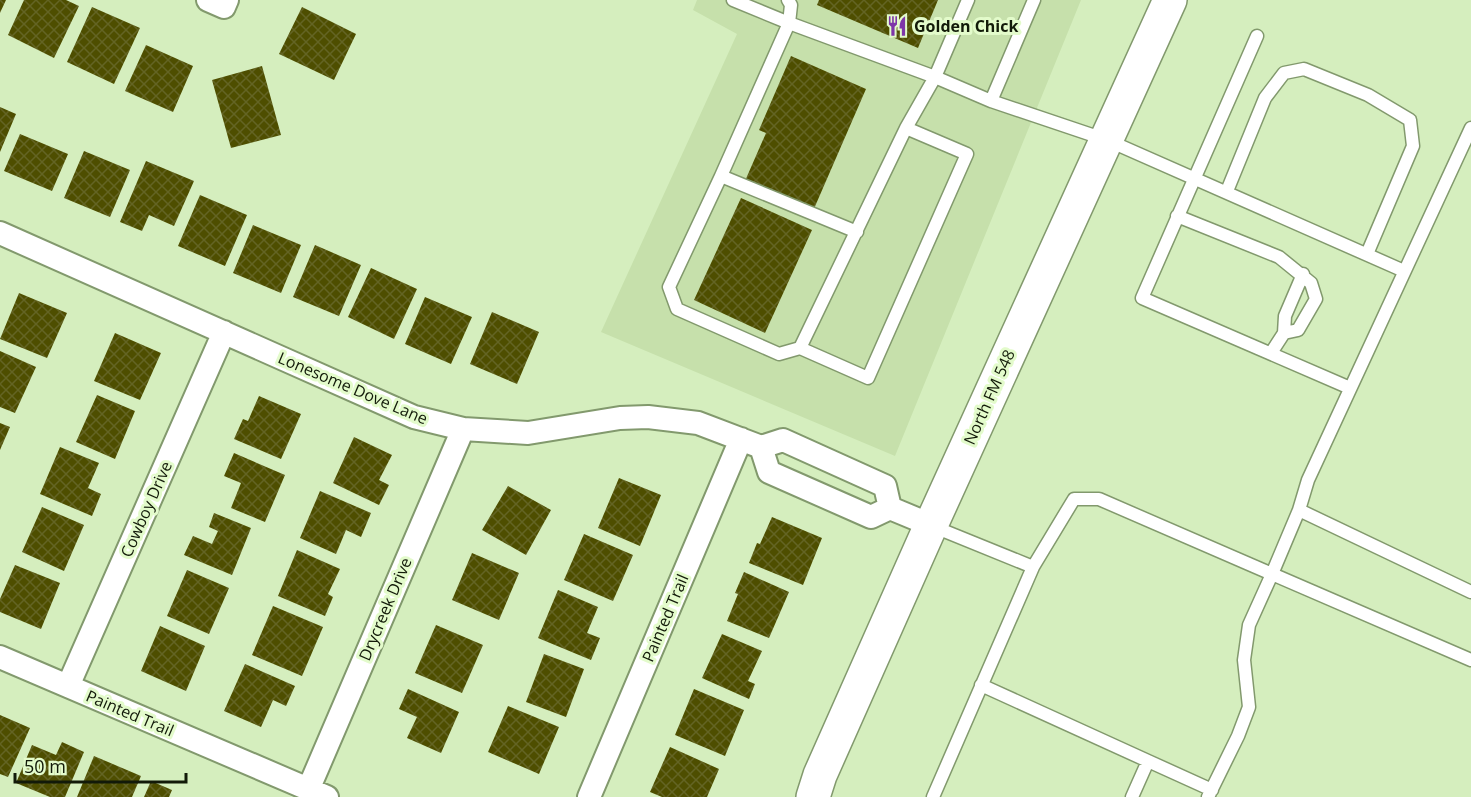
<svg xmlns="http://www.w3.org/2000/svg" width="1471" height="797" font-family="'Open Sans',sans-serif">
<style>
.built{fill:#c6e0ab}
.building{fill:url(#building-cross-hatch)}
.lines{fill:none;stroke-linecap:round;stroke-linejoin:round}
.service-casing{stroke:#82996d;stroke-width:15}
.minor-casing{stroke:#82996d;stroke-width:26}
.secondary-casing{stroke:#82996d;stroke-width:36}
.service{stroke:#fff;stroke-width:12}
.minor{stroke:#fff;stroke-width:22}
.secondary{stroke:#fff;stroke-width:33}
.labels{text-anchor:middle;stroke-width:6;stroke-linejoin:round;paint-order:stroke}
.poi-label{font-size:16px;font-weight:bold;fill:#121a09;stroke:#e3fbcb;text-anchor:start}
.street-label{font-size:16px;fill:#121a09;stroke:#e3fbcb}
</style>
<defs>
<pattern id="building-cross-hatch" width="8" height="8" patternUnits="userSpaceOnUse" patternTransform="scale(1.5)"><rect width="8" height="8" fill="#4e4e00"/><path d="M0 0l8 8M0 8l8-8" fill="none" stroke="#636424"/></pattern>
</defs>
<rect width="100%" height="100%" fill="#d5eebe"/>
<!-- built -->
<path class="built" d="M697 0H1081L895 456 601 332 737 34 693 10Z"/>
<!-- building -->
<path class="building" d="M0 0H6L0 13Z
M24 0H66L79 6 54 58 8 35Z
M819 0H938L918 48 817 5Z
M92 7 140 28 114 84 67 62Z
M302 7 356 34 334 80 279 54Z
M146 45 193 66 173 112 125 91Z
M791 56 866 89 813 211 745 181 766 133 759 130Z
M262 66 281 135 231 148 212 80Z
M0 107 16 114 0 152Z
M20 134 68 154 52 191 4 171Z
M84 151 130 170 110 217 64 198Z
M146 161 194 181 174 226 149 215 142 231 120 222Z
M200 195 247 215 225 266 178 246Z
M741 198 812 230 765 333 694 300Z
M253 225 301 245 281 293 233 273Z
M315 245 361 265 339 316 293 297Z
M371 268 417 289 394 339 348 317Z
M19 293 67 313 47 358 0 339Z
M425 297 472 317 451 364 405 344Z
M492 312 539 332 517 384 470 364Z
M115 333 161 353 140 400 94 381Z
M0 351 36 367 15 413 0 407Z
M97 395 135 411 115 459 76 442Z
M259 396 301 414 281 459 234 439 243 419 248 421Z
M0 423 10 427 0 450Z
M354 437 392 455 379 480 389 485 379 505 333 483Z
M60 447 99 463 88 488 101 494 92 516 40 494Z
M234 453 285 475 265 522 231 508 241 483 224 476Z
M619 478 661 495 640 546 598 528Z
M508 486 551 510 526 555 482 530Z
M320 491 371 513 361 537 346 530 336 554 300 538Z
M42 507 84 525 64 571 22 552Z
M214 513 251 528 232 575 184 555 193 536 212 544 218 531 209 527Z
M772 517 822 538 803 585 749 563 757 543 760 544Z
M584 534 633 555 613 601 564 580Z
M297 550 340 569 328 594 333 597 325 616 278 596Z
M472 553 519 573 499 620 452 600Z
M15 565 60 583 41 629 0 612V599Z
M187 570 229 588 209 634 167 616Z
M744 572 789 592 769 638 727 621 738 594 735 593Z
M558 590 598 607 587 633 600 638 591 660 538 638Z
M273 606 323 627 302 676 252 655Z
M436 625 483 645 462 693 415 673Z
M160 626 205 646 186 691 141 671Z
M722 634 762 651 748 681 755 684 749 699 702 678Z
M544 654 584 669 566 717 526 702Z
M245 664 295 686 286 706 273 700 261 727 224 711Z
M408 689 459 712 441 753 407 738 417 717 399 709Z
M694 689 744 710 725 756 675 735Z
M508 706 559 727 539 774 488 752Z
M0 715 30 728 8 777 0 774Z
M62 742 84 752 65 797H50L16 783 32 745 56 755Z
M670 747 719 769 707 797H662L650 792Z
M94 756 141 776 132 797H77Z
M151 781 172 790 169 797H144Z"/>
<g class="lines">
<!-- service casing -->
<g class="service-casing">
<path id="service" d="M733 0 789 23 935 77 991 101 1107 140 1404 271
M788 0 791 5 789 23 721 176 857 232
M1257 36 1142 298 1350 388
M991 101 1034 0
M1471 128 1308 480 1299 510 1272 574 1471 660
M721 176 669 287 677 309 779 354 800 348 868 378 967 154 906 128 935 77 968 0
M1227 191 1265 98 1284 73 1304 69 1368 95 1410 120 1413 146 1367 254
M1177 216 1279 257 1311 283 1316 299 1298 330 1284 333 1271 353
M1284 333 1285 316 1303 274
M800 348 906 128
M1299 510 1471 592
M932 526 1033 567 933 797
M1033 567 1074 499H1099L1272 574 1249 625 1244 660 1249 707 1238 736 1208 797
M981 685 1148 761
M1132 797 1148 761 1212 790"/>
</g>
<!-- minor casing -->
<g class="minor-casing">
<path id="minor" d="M208 0 224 7 227 0
M0 233 414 417 463 429 528 433 620 418 648 417 698 423 761 447 783 440 885 486 890 508
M761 447 769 472 871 517 890 508 931 525
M0 657 327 797
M68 686 224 332
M308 790 463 429
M589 797 741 439"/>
</g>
<!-- secondary casing -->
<g class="secondary-casing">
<path id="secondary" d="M813 797 820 775 931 525 1170 0"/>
</g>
<!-- service -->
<use href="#service" class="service"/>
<!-- minor -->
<use href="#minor" class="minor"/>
<!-- secondary -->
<use href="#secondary" class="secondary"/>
</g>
<!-- icons -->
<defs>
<g id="restaurant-bare" transform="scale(1.62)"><path d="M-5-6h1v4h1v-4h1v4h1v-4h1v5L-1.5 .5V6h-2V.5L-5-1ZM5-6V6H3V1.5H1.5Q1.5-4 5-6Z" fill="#7e36a9" stroke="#e3fbcb" stroke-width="2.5" paint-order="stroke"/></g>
</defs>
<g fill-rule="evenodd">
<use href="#restaurant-bare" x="897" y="26"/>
</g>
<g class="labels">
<!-- poi labels -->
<g class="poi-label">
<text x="914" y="32">Golden Chick</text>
</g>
<!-- street labels -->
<g class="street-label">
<text transform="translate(353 388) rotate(23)" y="6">Lonesome Dove Lane</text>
<text transform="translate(989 397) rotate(-66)" y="6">North FM 548</text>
<text transform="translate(146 509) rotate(-66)" y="6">Cowboy Drive</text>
<text transform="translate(385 609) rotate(-67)" y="6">Drycreek Drive</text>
<text transform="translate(665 618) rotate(-67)" y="6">Painted Trail</text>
<text transform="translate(130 713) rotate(23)" y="6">Painted Trail</text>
</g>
</g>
<!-- scale -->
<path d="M15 773v9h171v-9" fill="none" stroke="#121a09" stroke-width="3"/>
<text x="24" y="773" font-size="18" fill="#121a09" stroke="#e3fbcb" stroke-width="4.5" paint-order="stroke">50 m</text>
</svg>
